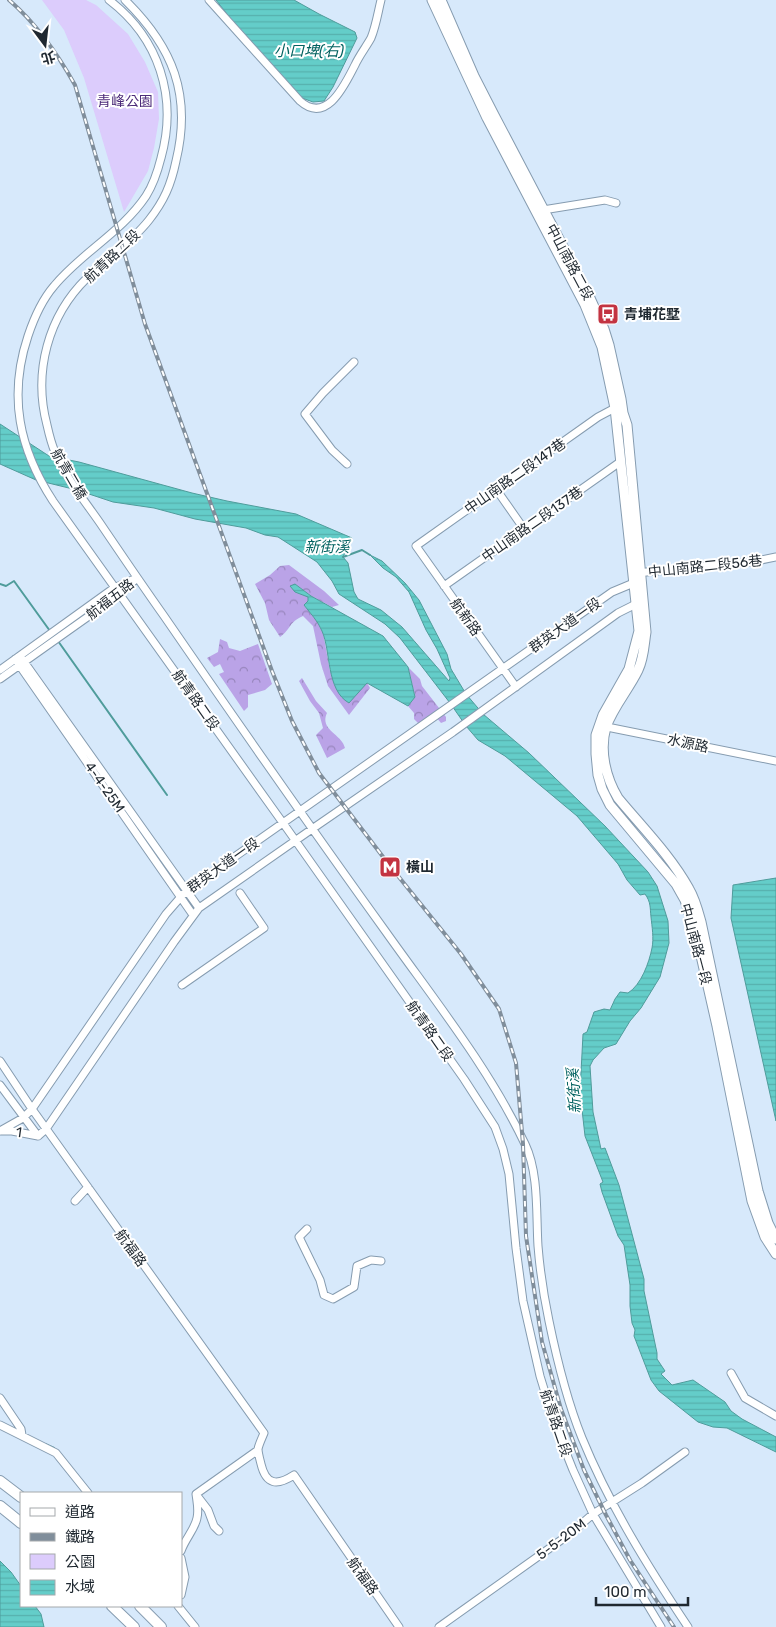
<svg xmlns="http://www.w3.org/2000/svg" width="776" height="1627" font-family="Rubik,'Noto Sans TC',sans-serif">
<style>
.forest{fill:url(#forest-crowns)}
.green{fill:#dcccfc}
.water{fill:url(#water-rules);stroke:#4f9c9b}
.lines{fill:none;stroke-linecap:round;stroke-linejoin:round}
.stream{stroke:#4f9c9b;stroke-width:2}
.minor-casing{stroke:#869cb0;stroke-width:9}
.major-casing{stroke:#869cb0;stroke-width:11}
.highway-casing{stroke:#869cb0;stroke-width:12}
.minor{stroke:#fff;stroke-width:7}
.major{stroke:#fff;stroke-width:9}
.highway{stroke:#fff;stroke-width:10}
.rail-casing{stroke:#808e9b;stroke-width:4}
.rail{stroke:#fff;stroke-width:2;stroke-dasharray:5.5;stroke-linecap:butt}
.labels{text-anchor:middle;stroke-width:4;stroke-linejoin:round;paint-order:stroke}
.park-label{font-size:14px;fill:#4c2b79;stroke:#fff}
.street-label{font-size:14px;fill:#1f2830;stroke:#fff}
.poi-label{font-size:14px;font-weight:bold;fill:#1f2830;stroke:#fff;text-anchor:start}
.water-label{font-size:15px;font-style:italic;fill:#026260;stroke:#fff}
</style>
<defs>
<pattern id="forest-crowns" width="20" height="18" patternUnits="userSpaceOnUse" patternTransform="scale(1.25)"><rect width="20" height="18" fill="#baa3e7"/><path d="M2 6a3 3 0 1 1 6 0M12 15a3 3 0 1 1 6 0" fill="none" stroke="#9785bc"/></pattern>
<pattern id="water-rules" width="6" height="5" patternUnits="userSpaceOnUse" patternTransform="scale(1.25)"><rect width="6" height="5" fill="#64cdc9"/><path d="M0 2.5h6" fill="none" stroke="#56b0ad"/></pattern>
</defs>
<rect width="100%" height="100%" fill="#d7e9fb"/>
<!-- forest -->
<path class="forest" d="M289 565 324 591 339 605 332 607 311 596 295 584V592L308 596V601L304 605 317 621 323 632 330 671 367 683 370 688 349 715 328 686 321 664 313 626 303 616C288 623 291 629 280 637L269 620 265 603 255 584 270 575 280 566Z
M220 639 227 642 229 648 240 651 258 644 272 684 265 690 248 695V707L244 711 219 674 224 672 220 664 214 667 207 658 218 652Z
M408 667 420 679 422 686 446 717V721L441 723 436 717 419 724 414 719V713L408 706 415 696Z
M302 678 316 701 327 713C319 730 342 734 345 748L327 758 316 735 323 728 319 713 310 701 299 681Z"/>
<!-- green -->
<path class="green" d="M42 0H86L96 5 128 34 145 62 158 92 159 119 154 148 148 171 124 212 84 78 64 30Z"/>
<!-- water -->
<path class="water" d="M216 0H294L319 14 355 32 357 38 333 87 324 101 313 102 302 98 234 23Z
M0 424 49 456 79 462 192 493 227 501 296 514 352 538 343 557 348 563 354 592 358 599 381 610 402 627 449 681 450 678 437 649 426 630 409 592 396 577 383 568 370 555 382 561 405 583 419 600 447 654 451 669 466 694 483 714 529 753 605 826 648 872 657 886 668 921 669 943 660 977 641 1008 630 1021 616 1044 604 1048 593 1060 590 1066 593 1112 601 1149 605 1148 619 1185 644 1279V1291L657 1353V1359L665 1371 661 1374 672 1385 693 1380 725 1402 731 1411 742 1419 776 1437V1452L727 1428 713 1427 698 1422 659 1391 651 1380 634 1336 635 1330 632 1323 630 1306V1285L624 1245 618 1236 602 1192 600 1184 603 1182 585 1136 580 1092 583 1034 587 1032 594 1012 604 1009 610 1010 615 999 620 992 628 993C641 985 649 963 652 948 654 938 652 927 651 917 650 908 651 902 645 894L640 895 627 880 618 864 577 816 505 756 478 740 466 726 450 703 400 638 385 624 339 594 332 581 317 562 278 537 265 535 246 528 195 519 154 508 113 502 77 490 36 480 0 464Z
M295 584 311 596 383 636 408 667 415 697 408 706 367 683 349 703C326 690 331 651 322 631 318 621 310 613 304 605L308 601V597L295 592 290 586Z
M776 878V1121L731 918 733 885Z
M0 1561 11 1572 21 1586V1606H35L41 1614 44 1627H0Z"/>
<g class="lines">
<!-- stream -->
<path class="stream" d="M343 557 362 550 370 555
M0 584 6 586 14 581 50 631
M58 641 167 795
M45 1444 54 1448"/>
<!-- minor casing -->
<g class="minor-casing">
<path id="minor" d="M109 0C159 38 178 97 161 158 158 170 153 185 146 196 122 232 81 253 54 286 42 300 34 318 28 336 8 396 19 449 53 501L283 823 464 1079 495 1127 503 1149 509 1174 516 1248 523 1301 540 1376 555 1425 573 1470 593 1514 661 1627
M125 0C173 47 192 95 176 161 171 185 164 201 149 220 131 243 107 258 87 278 48 316 33 372 47 425 49 434 51 443 55 452 66 478 84 500 100 523 121 554 142 585 164 616 237 722 311 828 386 932 435 1001 489 1068 525 1144 539 1173 536 1214 538 1246 540 1271 544 1297 549 1321 557 1360 567 1401 582 1438 610 1506 648 1567 688 1627
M209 0 300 101C327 125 345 84 355 65 359 56 366 47 371 38 376 26 378 12 381 0
M543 210 605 200 616 203
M347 464 332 450 305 414 323 393 354 362
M496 489 524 529
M636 573 751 562 776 557
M444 586 620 462
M20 656 199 908
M15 659 193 915
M0 670 114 588 132 580
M0 679 120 594 137 578
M516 687 416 546 598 417 615 408
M602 726 776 761
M182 985 264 928 240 893
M0 1061 32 1109 264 1433C262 1438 259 1444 258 1449 258 1453 260 1460 261 1464 266 1485 277 1486 294 1475L399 1627
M0 1085 38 1136
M0 1131 23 1118 32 1109 166 914 186 891 612 592 636 582
M1 1131H12L38 1136
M38 1136 46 1129 174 942 199 908 312 829 453 732 618 613 638 603
M75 1201 88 1187
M307 1229 299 1237 320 1280 324 1295 333 1299 354 1287 357 1266 371 1260 381 1261
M731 1373 745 1398 776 1416
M0 1398 21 1429 22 1435
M0 1425 56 1453 88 1493
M198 1497 208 1510 214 1526 219 1531
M181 1551C185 1539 195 1529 197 1518 199 1510 197 1502 196 1494L258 1450
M181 1558 185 1577 181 1595
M178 1606 195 1627
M439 1627 571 1533 593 1514 642 1483 685 1452"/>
</g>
<!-- major casing -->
<g class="major-casing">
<path id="major" d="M432 0 487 118 585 305 602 347 615 408 639 631 629 669 603 715 596 735V754L598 775 602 789 610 805 676 884 685 900 697 938 717 1026 752 1201 765 1237 776 1254
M441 0 474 76 494 115 590 298 604 329 609 345 621 399 623 413 627 425 646 632C644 644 644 658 638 670 629 689 613 707 606 727 599 751 606 778 618 798 642 827 671 856 689 889 695 899 698 911 701 922L758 1191 768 1223 776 1239"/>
</g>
<!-- highway casing -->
<g class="highway-casing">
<path id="highway" d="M0 1481 21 1497
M0 1506 21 1523
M112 1606 134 1627
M140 1606 161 1627"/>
</g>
<!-- minor -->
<use href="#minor" class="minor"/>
<!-- major -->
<use href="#major" class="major"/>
<!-- highway -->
<use href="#highway" class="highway"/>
<!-- rail casing -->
<g class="rail-casing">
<path id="rail" d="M9 0C37 24 57 53 75 85L145 324 272 671 292 721 319 773 390 866 461 954 499 1009 516 1063 523 1144 526 1236 542 1342 561 1409 584 1470 606 1515 630 1560 674 1627"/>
</g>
<!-- rail -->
<use href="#rail" class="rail"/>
</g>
<!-- icons -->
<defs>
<g id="bus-square" transform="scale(1.125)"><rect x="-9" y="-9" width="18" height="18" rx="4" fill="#c33341" stroke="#fff"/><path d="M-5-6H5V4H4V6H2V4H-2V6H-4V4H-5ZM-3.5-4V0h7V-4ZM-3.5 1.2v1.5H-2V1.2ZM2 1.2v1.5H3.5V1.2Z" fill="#fff"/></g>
<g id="metro-square" transform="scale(1.125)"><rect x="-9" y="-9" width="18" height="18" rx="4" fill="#c33341" stroke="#fff"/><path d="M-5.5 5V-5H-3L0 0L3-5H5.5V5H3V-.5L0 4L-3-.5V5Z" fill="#fff"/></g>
</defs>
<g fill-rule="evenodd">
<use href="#bus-square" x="608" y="314"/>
<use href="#metro-square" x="390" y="867"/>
</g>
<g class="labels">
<!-- park labels -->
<g class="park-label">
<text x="125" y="106">青峰公園</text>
</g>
<!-- street labels -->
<g class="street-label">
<text transform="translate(112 256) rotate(-43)" y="5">航青路二段</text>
<text transform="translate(570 262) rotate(62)" y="5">中山南路二段</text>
<text transform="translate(69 474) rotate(60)" y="5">航青二橋</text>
<text transform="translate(515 476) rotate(-35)" y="5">中山南路二段147巷</text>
<text transform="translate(532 524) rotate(-35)" y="5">中山南路二段137巷</text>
<text transform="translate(705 566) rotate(-6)" y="5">中山南路二段56巷</text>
<text transform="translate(110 599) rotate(-38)" y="5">航福五路</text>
<text transform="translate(466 617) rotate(55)" y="5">航新路</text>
<text transform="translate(565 625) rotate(-35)" y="5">群英大道一段</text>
<text transform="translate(196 700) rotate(55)" y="5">航青路二段</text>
<text transform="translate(688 743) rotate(12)" y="5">水源路</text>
<text transform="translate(105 787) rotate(55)" y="5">4-4-25M</text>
<text transform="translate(223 865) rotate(-35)" y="5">群英大道一段</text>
<text transform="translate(696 944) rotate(75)" y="5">中山南路一段</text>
<text transform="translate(430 1031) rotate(55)" y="5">航青路二段</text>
<text transform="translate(19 1132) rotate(8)" y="5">1</text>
<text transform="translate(131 1248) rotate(54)" y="5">航福路</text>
<text transform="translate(556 1423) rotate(71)" y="5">航青路二段</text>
<text transform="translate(561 1539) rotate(-37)" y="5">5-5-20M</text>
<text transform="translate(363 1576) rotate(55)" y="5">航福路</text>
</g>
<!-- poi labels -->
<g class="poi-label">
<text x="624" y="319">青埔花墅</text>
<text x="406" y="872">橫山</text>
</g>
<!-- water labels -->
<g class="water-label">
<text x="309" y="56">小口埤(右)</text>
<text x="327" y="552">新街溪</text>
<text transform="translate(574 1091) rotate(-93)" y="5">新街溪</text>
</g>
</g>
<!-- legend -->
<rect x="20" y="1492" width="162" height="115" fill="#ffffff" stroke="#a5a9ac"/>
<rect x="30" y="1508" width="25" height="8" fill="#ffffff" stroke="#a5a9ac"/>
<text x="65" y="1517" font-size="15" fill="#1f2830">道路</text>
<rect x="30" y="1533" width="25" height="8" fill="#808e9b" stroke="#a5a9ac"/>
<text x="65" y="1542" font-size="15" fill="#1f2830">鐵路</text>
<rect x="30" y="1554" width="25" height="15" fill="#dcccfc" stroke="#a5a9ac"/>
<text x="65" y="1567" font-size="15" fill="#1f2830">公園</text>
<rect x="30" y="1580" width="25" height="15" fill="url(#water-rules)" stroke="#a5a9ac"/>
<text x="65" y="1592" font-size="15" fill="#1f2830">水域</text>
<!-- north arrow -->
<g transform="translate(45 45) rotate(165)" stroke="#ffffff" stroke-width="4" paint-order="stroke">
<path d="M0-4L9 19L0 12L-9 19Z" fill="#1f2830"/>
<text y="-8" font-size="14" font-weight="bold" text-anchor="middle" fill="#1f2830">北</text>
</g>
<!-- scale -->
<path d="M596 1597v8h92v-8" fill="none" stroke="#1f2830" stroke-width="2.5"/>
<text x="604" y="1597" font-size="15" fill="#1f2830" stroke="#ffffff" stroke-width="4" paint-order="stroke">100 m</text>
</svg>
